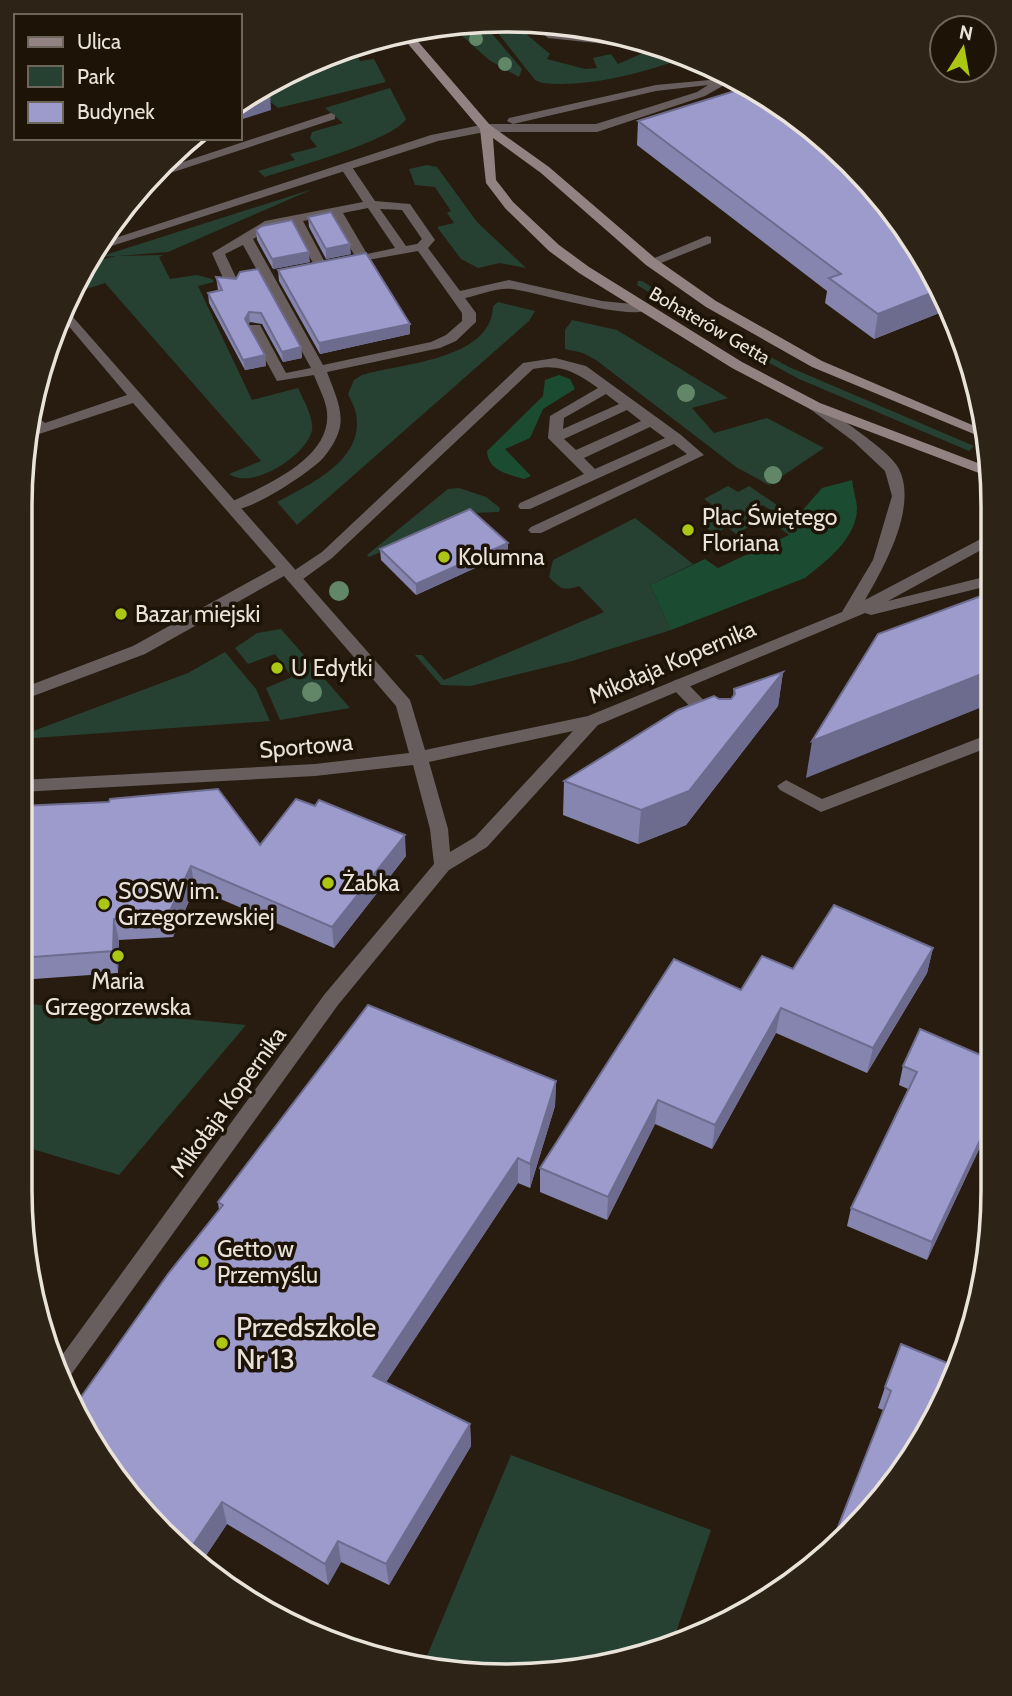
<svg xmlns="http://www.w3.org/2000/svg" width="1012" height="1696" font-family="Cabin,sans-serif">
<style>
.green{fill:#264131}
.forest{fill:#1b4c32}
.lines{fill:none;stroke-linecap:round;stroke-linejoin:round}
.service{fill:#685e5e;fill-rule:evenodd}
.minor{fill:#685e5e;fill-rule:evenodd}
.tertiary{fill:#685e5e;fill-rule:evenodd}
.secondary{fill:#928282;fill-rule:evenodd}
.tree{fill:#618768}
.wall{fill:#8685af}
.shaded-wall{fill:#6d6c8f}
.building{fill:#9c9bcc;stroke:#6d6c8f;stroke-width:2}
.poi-dot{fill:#abc613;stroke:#1d1306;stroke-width:2.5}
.labels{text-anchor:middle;stroke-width:7;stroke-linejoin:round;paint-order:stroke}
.far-street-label{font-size:19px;fill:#eae3da;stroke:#1d1306}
.poi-label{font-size:23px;fill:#eae3da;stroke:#1d1306;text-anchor:start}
.street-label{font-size:23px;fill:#eae3da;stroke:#1d1306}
.near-poi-label{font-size:28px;fill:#eae3da;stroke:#1d1306;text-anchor:start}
.rim{fill:none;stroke:#eae3da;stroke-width:3.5}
</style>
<rect width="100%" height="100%" fill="#271c0f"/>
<!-- green -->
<path class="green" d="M482 22 522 69 519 77 489 60 450 25Z
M514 24 550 54 547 59 585 69 597 68 593 58 611 54 618 64 659 46 691 56C644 72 592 88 542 83L535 80 494 28Z
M365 42 369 49 355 52 360 61 374 59 386 82 278 108 256 90 320 56Z
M390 88 406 119C394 140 292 168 265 177L258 171 295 160 290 154 317 147 310 138 312 132 343 123 325 108Z
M427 165 437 167 477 222 526 268 500 263 478 268 461 259 437 227 454 223 447 213 451 211 435 187 415 185 409 169Z
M313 189 168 252 117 256 163 255 159 257 170 279 197 275 212 279 214 282 198 286 252 400 298 388C303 400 314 417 312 430 308 454 253 491 229 474L261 461 105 283 77 292 75 289 88 263 116 256 99 257Z
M638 281H642L723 331 789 367 974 446 969 451 799 379 723 338 637 285Z
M498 302 535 311 529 321 297 525 277 502C309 485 365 460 356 414 355 407 351 401 348 394L354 380 362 375C402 363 492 360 493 306Z
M572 320 617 330 728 398 692 408 714 433 767 418 824 448 769 485 736 467 596 360 583 353 565 349V330Z
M728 486 738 492 749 486 796 518 789 535 777 526 786 521 763 505 758 508 769 516 736 534 727 527 715 534 701 524 711 518 701 510 711 504 704 499Z
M459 488 486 497 500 508 499 512 471 513 369 557 367 555 448 489Z
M635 518 693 564 650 585 671 630 572 661 471 686 441 685 415 655H422L444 680 604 612 579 586C563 592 560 588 549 577L553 560Z
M281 629 350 708 280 720 266 688 292 677 275 654 248 664 235 648 257 633Z
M225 652 256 689 270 721 20 739V736L188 673Z
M20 1003 246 1025 119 1175 19 1145Z
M511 1455 711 1530 671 1647 663 1651 506 1677 424 1663Z"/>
<!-- forest -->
<path class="forest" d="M559 375 570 379 575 389 543 409 530 438 505 449 531 476 524 479C508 474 488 471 487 451L543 396 545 380Z
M852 480C853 489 856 498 857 507 858 537 826 562 805 578L671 630 650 585 705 559 718 568 789 535 796 518 822 488Z"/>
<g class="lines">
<!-- service -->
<path class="service" d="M530 22 543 23 551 32 652 44 643 48 548 38Z
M346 163 350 164 375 201 410 204 435 240 428 248 460 291 509 280 602 301 642 305 649 309C633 322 537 292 512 289 498 287 479 295 465 298L476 313V322L456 341 440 348 327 372C334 392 347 415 337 436 334 444 325 457 318 463 303 476 246 515 227 510L225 507 227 504C261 487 332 460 327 412 326 400 318 386 314 375L277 381 248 328 250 325H260L286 373 311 368 243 245 225 254 239 284 237 287H227L212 253 265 221 363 202 340 167ZM368 208 395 248 367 254 343 213ZM380 209 402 210 422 239 417 244 406 246ZM331 216 355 256 340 259V265L418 251 462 313V321L446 335 431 342 323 365 253 239 273 227 292 223 316 269H326L327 266 303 221Z
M707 236 711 237V243L656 265 651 266 645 262Z
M555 358 586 366 681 435 704 455 541 533H531L528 530 531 527 687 454 674 444 530 509H520L518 506 520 503 584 474 548 438 550 416 598 388C576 372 560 363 533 369L332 558 299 582H289L286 578 289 574 322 552 523 363ZM606 394 619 404 563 429 564 418ZM627 410 641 421 576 450 564 439ZM650 427 665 438 595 469 584 458Z
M679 679 685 681 719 716 721 720 719 724H707L673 689 671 685 673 681Z
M992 733V746L821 812 780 790 777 786 786 780 822 799Z"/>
<!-- minor -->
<path class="minor" d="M331 113 335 115V119L146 181 153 172Z
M486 124 490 125V131L438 141 93 252 97 244 431 135Z
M65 308 410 700 425 750 588 716 842 612 873 560 892 496 885 471 853 441 810 409V403C824 400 840 418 851 426 863 435 893 456 899 469 918 507 884 567 865 600L992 533V544L888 601 992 575V585L871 615 865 613 598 725 487 847 449 870 338 1005 65 1383 55 1365 324 995 434 864 430 829 413 765 315 776 20 792V780L315 764 409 753 396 706 284 576 145 654 20 701V689L133 646 276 567 133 403 27 438 29 429 33 427 30 424 32 413 45 423 127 395 61 317ZM573 731 475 837 450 852 448 829 429 762Z"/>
<!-- tertiary -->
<path class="tertiary" d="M727 75 735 79 705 96 597 132H486L480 128 486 124H513L507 121 509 118 656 85 720 79ZM708 85 697 92 596 124H513L656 91Z"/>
<!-- secondary -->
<path class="secondary" d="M408 30 490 125 549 167 656 259 716 301 822 361 984 430 986 439 812 367 706 307 646 265 541 173 493 138 496 180 513 202 559 245 589 267 742 362 820 403 991 468 992 478 810 409 732 368 579 273 549 251 505 208 486 183 480 129 398 32Z"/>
</g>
<!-- trees -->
<g class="tree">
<circle cx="476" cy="39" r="7"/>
<circle cx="505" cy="64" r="7"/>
<circle cx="686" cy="393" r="9"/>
<circle cx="773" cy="475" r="9"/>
<circle cx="339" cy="591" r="10"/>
<circle cx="312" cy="692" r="10"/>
</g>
<!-- wall -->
<path class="wall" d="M557 24 601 29 637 40 557 30Z
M638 121 833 153 928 263 947 310 874 339 825 303 827 291 637 145Z
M308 217 351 254 326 259 309 227Z
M256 230 310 262 273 269 257 240Z
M278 270 410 334 320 354 279 281Z
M216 277 236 279 301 347 302 358 283 362 262 324 250 322 248 325 265 355 266 366 245 370 209 303 208 293 218 290Z
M380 549 508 553 416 595 381 560Z
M783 672 778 706 686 825 638 844 563 815 564 781 719 699H731L733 697 734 689Z
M20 806 260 845 406 856 334 948 195 888 173 937 119 940 118 973 20 980Z
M933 948 927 973 867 1073 776 1033 712 1149 655 1124 607 1220 540 1192V1168L793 969Z
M992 1060V1127L990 1126 927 1260 847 1226 851 1208 908 1089 899 1085 903 1066Z
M556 1081 555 1106 530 1188 518 1183 386 1382 470 1424 471 1446 389 1585 341 1562 328 1585 227 1524 199 1566 219 1210 218 1202Z
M957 1367 883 1410 878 1408 885 1387Z"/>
<!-- shaded-wall -->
<path class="shaded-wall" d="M270 92 271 110 240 120V101Z
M816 136 835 153 808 162 810 138Z
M350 244 351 254 326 259V249Z
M309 252 310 262 273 269 272 259Z
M939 290 947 310 874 339 878 314Z
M249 312 250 322 246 329 245 319Z
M410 324V334L320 354 319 343Z
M301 347 302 358 283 362 282 352Z
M265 355 266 366 245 370 243 360Z
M508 543V553L416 595V584Z
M992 670V703L806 778 812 741Z
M783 672 778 706 686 825 638 844 641 810Z
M405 835 406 856 334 948 332 927Z
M191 866 195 888 173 937 168 915Z
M114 919 119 940 118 973 113 951Z
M933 948 927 973 867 1073 873 1048Z
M781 1008 776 1033 712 1149 715 1125Z
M556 1081 555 1106 530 1188V1164Z
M658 1100 655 1124 607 1220 608 1197Z
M992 1115 990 1126 927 1260 932 1242Z
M518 1158V1183L375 1399 373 1376Z
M470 1424 471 1446 389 1585 386 1564Z
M222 1502 227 1524 199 1566 187 1554Z
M338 1541 341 1562 328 1585 325 1564Z"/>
<!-- building -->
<path class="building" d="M264 86 270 92 240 101V99Z
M741 89 746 92 755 90 777 102 816 136 810 138 848 164 872 185 928 263 939 290 878 314 829 278 841 274 638 121Z
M331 212 350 244 326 249 308 217Z
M292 220 309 252 272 259 256 230 262 226Z
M366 253 410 324 319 343 278 270Z
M258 269 301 347 282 352 261 313 249 312 245 319 265 355 243 360 208 293 222 290 216 277 236 279 240 272Z
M470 509 508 543 416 584 380 549Z
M992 592V670L812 741 878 634Z
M783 672 689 791 641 810 564 781 678 710 714 696 719 699H731L735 694 734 689Z
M218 789 260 845 296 799 315 806 319 800 405 835 332 927 191 866 168 915 114 919 113 951 20 958V806L109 802 110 799Z
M834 905 933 948 873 1048 781 1008 715 1125 658 1100 608 1197 540 1168 674 959 741 990 762 956 793 969Z
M368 1005 556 1081 530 1164 518 1158 373 1376 470 1424 386 1564 338 1541 325 1564 222 1502 187 1554 120 1486 76 1404 168 1274 223 1205 218 1202Z
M920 1029 992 1060V1115L932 1242 851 1208 917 1072 903 1066Z
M901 1344 957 1367 910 1461 831 1545 891 1391 885 1387Z"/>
<!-- markers -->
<g class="poi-dot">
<circle cx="688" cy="530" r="7"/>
<circle cx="444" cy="557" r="7"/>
<circle cx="121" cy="614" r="7"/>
<circle cx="277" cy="668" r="7"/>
<circle cx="328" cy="883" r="7"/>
<circle cx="104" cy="904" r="7"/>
<circle cx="118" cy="956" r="7"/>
<circle cx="203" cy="1262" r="7"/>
<circle cx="222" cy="1343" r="7"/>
</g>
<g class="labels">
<!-- far-street labels -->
<g class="far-street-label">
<text transform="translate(710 325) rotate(30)" y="7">Bohaterów Getta</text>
</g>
<!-- poi labels -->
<g class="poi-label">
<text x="702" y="525">Plac Świętego<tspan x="702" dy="26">Floriana</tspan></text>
<text x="458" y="565">Kolumna</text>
<text x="135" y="622">Bazar miejski</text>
<text x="291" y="676">U Edytki</text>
<text x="342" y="891">Żabka</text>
<text x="118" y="899">SOSW im.<tspan x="118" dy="26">Grzegorzewskiej</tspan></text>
<text x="118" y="989" text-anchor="middle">Maria<tspan x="118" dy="26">Grzegorzewska</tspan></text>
<text x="217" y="1257">Getto w<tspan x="217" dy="26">Przemyślu</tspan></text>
</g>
<!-- street labels -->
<g class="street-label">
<text transform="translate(672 662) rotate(-23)" y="8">Mikołaja Kopernika</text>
<text transform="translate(306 746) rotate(-5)" y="8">Sportowa</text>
<text transform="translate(228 1102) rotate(-54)" y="8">Mikołaja Kopernika</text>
</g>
<!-- near-poi labels -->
<g class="near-poi-label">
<text x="236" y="1337">Przedszkole<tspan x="236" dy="32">Nr 13</tspan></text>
</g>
</g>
<!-- crop -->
<path d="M0 0H1012V1696H0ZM506 32H507A474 474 0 0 1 981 506V1190A474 474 0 0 1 507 1664H506A474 474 0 0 1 32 1190V506A474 474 0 0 1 506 32Z" fill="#2d2417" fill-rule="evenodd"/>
<path class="rim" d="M506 32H507A474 474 0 0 1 981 506V1190A474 474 0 0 1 507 1664H506A474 474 0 0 1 32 1190V506A474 474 0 0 1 506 32Z"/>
<!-- legend -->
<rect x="14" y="14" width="228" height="126" fill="#1d1306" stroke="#6f665b" stroke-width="2"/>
<rect x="28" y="37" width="35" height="10" fill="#928282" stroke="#6f665b" stroke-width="2"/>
<text x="77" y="49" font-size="21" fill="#eae3da">Ulica</text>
<rect x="28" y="66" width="35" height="21" fill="#264131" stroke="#6f665b" stroke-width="2"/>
<text x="77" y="84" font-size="21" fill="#eae3da">Park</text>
<rect x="28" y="102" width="35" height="21" fill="#9c9bcc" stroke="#6f665b" stroke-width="2"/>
<text x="77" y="119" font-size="21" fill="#eae3da">Budynek</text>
<!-- north arrow -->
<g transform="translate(963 49) rotate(11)"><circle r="33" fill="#1d1306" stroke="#6f665b" stroke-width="2"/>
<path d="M0-5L12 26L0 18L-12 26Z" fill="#abc613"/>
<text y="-10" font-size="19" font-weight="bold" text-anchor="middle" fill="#eae3da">N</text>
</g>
</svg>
